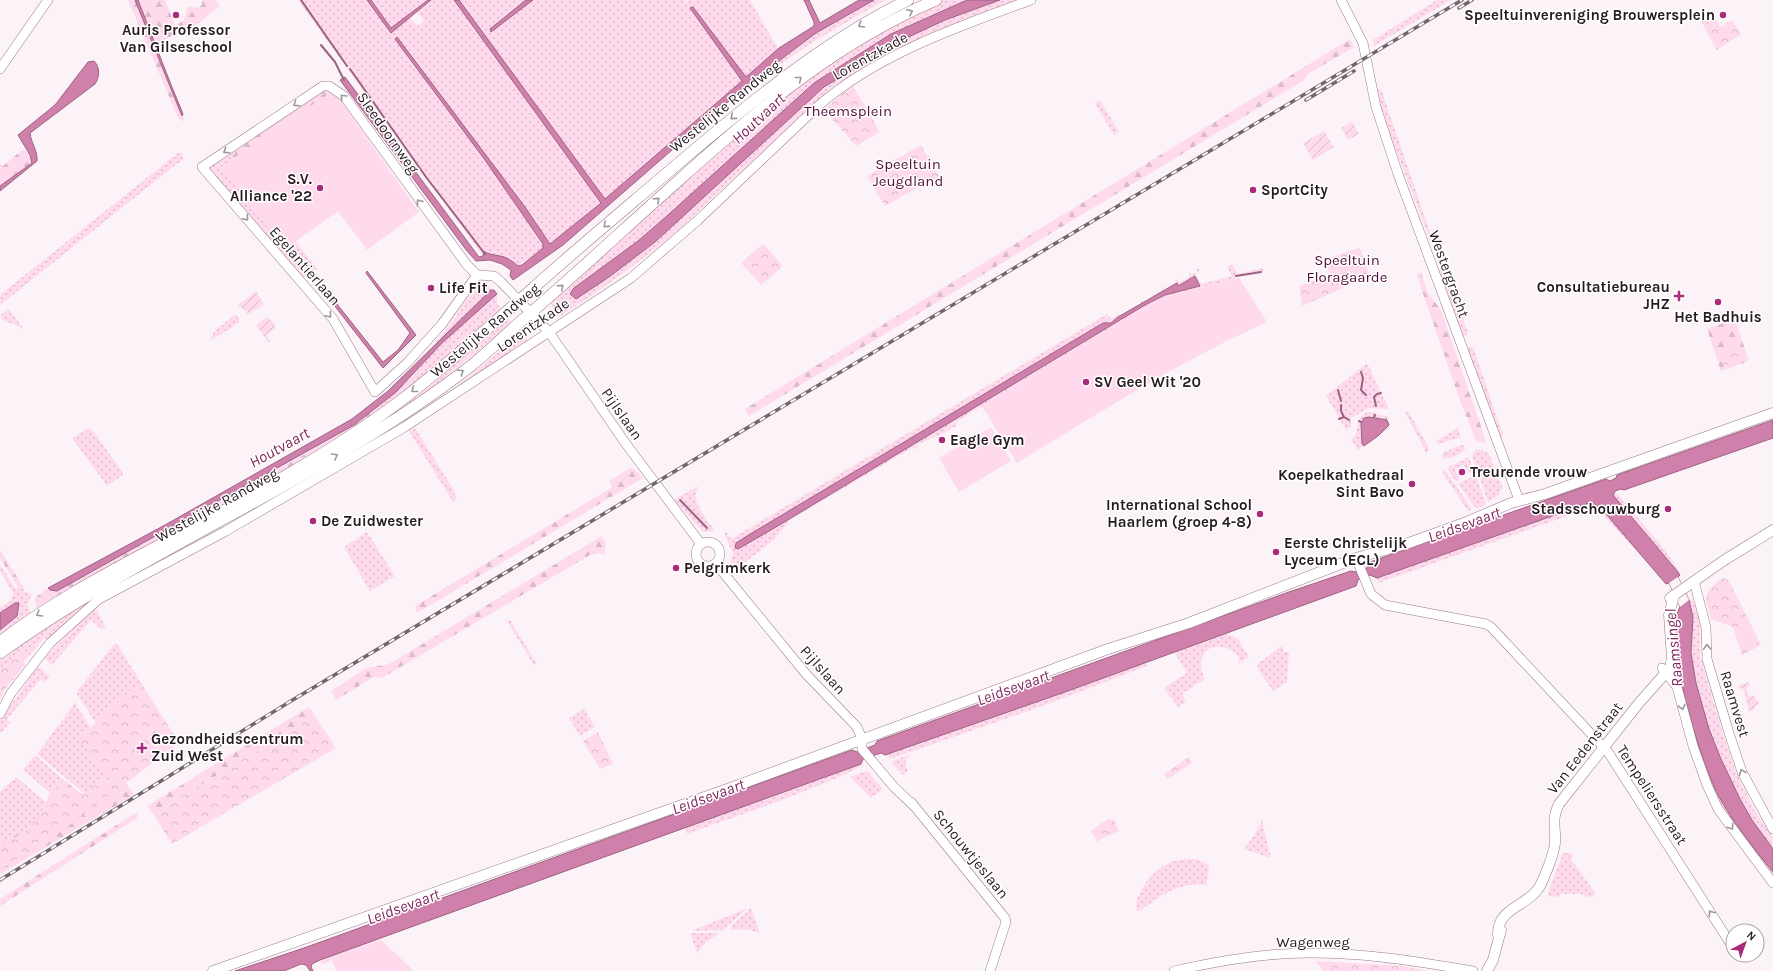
<svg xmlns="http://www.w3.org/2000/svg" width="1773" height="971" font-family="Karla,sans-serif">
<style>
.grass{fill:url(#grass-dots);fill-rule:evenodd}
.forest{fill:url(#forest-firs)}
.park{fill:url(#park-crowns)}
.garden{fill:url(#garden-furrows)}
.pitch{fill:#fedaec}
.water{fill:#cf81ab;stroke:#9d6282}
.pier{fill:#fbf3f7}
.lines{fill:none;stroke-linecap:round;stroke-linejoin:round}
.stream{stroke:#9d6282;stroke-width:2}
.tertiary-casing{stroke:#9b7a8a;stroke-width:10}
.secondary-casing{stroke:#9b7a8a;stroke-width:11}
.primary-casing{stroke:#9b7a8a;stroke-width:12}
.tertiary{stroke:#fff;stroke-width:9}
.secondary{stroke:#fff;stroke-width:10}
.primary{stroke:#fff;stroke-width:11}
.rail-casing{stroke:#71666c;stroke-width:3.5}
.rail{stroke:#fff;stroke-width:2;stroke-dasharray:6;stroke-linecap:butt}
.oneway{stroke:#9e989b}
.poi-dot{fill:#aa2b7b;stroke:#fff;stroke-width:1.5}
.labels{text-anchor:middle;stroke-width:3;stroke-linejoin:round;paint-order:stroke}
.poi-label{font-size:15px;font-weight:bold;fill:#271a21;stroke:#fff;text-anchor:start}
.street-label{font-size:15px;fill:#271a21;stroke:#fff}
.park-label{font-size:15px;fill:#550e3b;stroke:#fff}
.water-label{font-size:16px;font-style:italic;fill:#82265e;stroke:#fff}
</style>
<defs>
<pattern id="grass-dots" width="8" height="8" patternUnits="userSpaceOnUse"><rect width="8" height="8" fill="#fedaec"/><path d="M2 2h.1M6 6h.1" fill="none" stroke="#dabaca" stroke-width="1.8" stroke-linecap="round"/></pattern>
<pattern id="forest-firs" width="22" height="20" patternUnits="userSpaceOnUse"><rect width="22" height="20" fill="#fedaec"/><path d="M5 1l3.5 6h-7zM16 11l3.5 6h-7z" fill="#dabaca"/></pattern>
<pattern id="park-crowns" width="20" height="18" patternUnits="userSpaceOnUse"><rect width="20" height="18" fill="#fedaec"/><path d="M2 6a3 3 0 1 1 6 0M12 15a3 3 0 1 1 6 0" fill="none" stroke="#dabaca"/></pattern>
<pattern id="garden-furrows" width="10" height="10" patternUnits="userSpaceOnUse"><rect width="10" height="10" fill="#fedaec"/><path d="M-1 1l2-2M0 10L10 0M9 11l2-2" fill="none" stroke="#dabaca"/></pattern>
</defs>
<rect width="100%" height="100%" fill="#fbf3f7"/>
<!-- grass -->
<path class="grass" d="M298 0H367L391 33 409 17 417 26 424 21 417 12 432 0H454L601 203 550 244 525 207 395 39 463 132 485 160 543 244 544 248 518 266C504 254 495 259 484 252L483 256Z
M371 0H428L391 28Z
M459 0H526L490 29 491 32 533 0H685L687 3 688 0H750L779 50 746 78 693 7 690 8 742 81 605 199Z
M874 0H885L816 40 743 90 816 33Z
M943 0H967L891 34 814 83 668 215 638 241 599 270 573 298H576L609 277 655 242 803 105 840 76 902 40 945 20 1000 0H1017L931 33 901 48 832 87 676 232C639 263 600 291 559 317 554 315 551 308 552 303L577 277 754 118 823 64Z
M1437 0H1451L1374 46 1373 40Z
M1381 89 1433 241 1431 242 1381 112 1377 90Z
M1100 100 1119 132 1114 135 1095 103Z
M178 153H182L183 159 0 305V295Z
M229 154 317 269 303 278 208 169 209 166Z
M1232 264 1238 274 1262 268 1264 271 1235 277V279L1160 298 956 422 957 425 944 433 916 445 918 447 916 449 912 448 790 520 774 540 735 570 731 571 729 568 733 553 725 536V530L731 539 1107 314 1111 319 1119 314 1120 315 1130 310 1129 308 1132 309 1141 303V301L1143 302 1153 296 1152 294 1154 295 1164 289 1163 287 1166 288 1176 282V279L1179 283 1190 276 1188 272 1192 275 1197 272 1196 267 1200 271 1195 274 1201 284 1232 276 1227 267ZM1194 276 1200 284 1193 288 1165 295 1145 305 810 506 735 548 736 543 1103 323H1111L1118 317 1176 283 1178 286Z
M1445 268 1468 333 1466 336H1462L1438 270Z
M484 284 488 285 489 288 494 290 491 291 434 346C438 337 445 331 451 323 461 311 469 290 484 284Z
M497 294V303L502 311 377 413 374 409 410 379 442 343Z
M9 309 24 329 1 319V315Z
M234 315H237L240 322 210 341 214 332Z
M507 317 511 322C468 360 423 397 374 426Z
M519 334 523 335 528 341 450 393Z
M1471 346 1473 347 1503 435 1500 439 1466 349Z
M1367 363 1389 409 1369 408 1351 418V427L1346 430 1326 396Z
M1408 411 1429 448 1427 454 1405 412Z
M1366 412H1371L1388 417 1389 428 1358 450 1351 440C1361 432 1354 420 1366 412Z
M89 428 94 432 123 473 122 476 107 486 72 438Z
M415 428 455 492 454 493 457 499 453 502 409 431Z
M1458 428 1461 437 1438 444 1436 441Z
M1462 445 1466 448C1463 453 1449 460 1443 458L1442 455 1444 452Z
M1476 449 1488 452 1503 489H1501L1499 495 1488 502 1472 456Z
M1469 457 1474 471 1469 473 1464 465 1455 470 1460 479 1456 482 1447 468Z
M1445 470 1472 509 1468 511 1442 472Z
M1476 475 1486 504 1476 509 1458 484Z
M698 486 695 497 698 501 696 502 710 525H712L714 531 703 532 674 500Z
M1615 491 1661 545 1679 570 1678 572 1613 495Z
M1589 503 1600 507 1663 580 1598 509 1592 507 1378 583 1377 578Z
M367 532 395 576 370 591 344 547Z
M0 565 16 589 18 587 24 588 25 592 32 594 27 605 32 614 0 636V630L17 616 19 603 0 613V607L11 601 13 593 0 571Z
M97 595 50 639 44 638 29 656 25 651 0 670V656Z
M1692 598 1700 620V656L1723 734 1736 772 1755 811 1773 838V849C1730 792 1701 726 1692 655 1689 637 1690 618 1689 600Z
M93 609 97 610 106 628 101 629 91 620 52 665 44 658Z
M510 620 537 664 534 665 507 621Z
M1223 633 1237 638 1249 657 1239 663V657C1217 634 1191 652 1205 679L1182 694 1186 702 1178 707 1164 688 1187 673 1174 651Z
M115 643 117 644 143 686 98 726 77 694 78 690Z
M1280 647H1283V652H1289L1287 682 1273 691 1258 669V664Z
M1145 662 1147 666 1045 705 890 759 886 754Z
M1678 662 1680 678 1705 765 1717 794 1773 872V878C1756 855 1736 832 1721 806 1699 767 1688 720 1675 677L1676 676 1674 673Z
M38 666 50 677 45 682 41 679 7 719 10 723 0 734V721Z
M75 703 91 728 85 733 84 737 108 776 85 794 37 754Z
M584 709 595 727 580 736 569 718Z
M911 754 910 757 906 758V768L908 769V771L903 775 892 763 893 761Z
M35 755 65 781 53 795 23 770Z
M861 764 862 766 835 779 777 802 687 834 685 827Z
M867 771 883 789 871 798 850 777Z
M16 777 46 802C37 830 25 832 0 841V792Z
M1262 820 1271 858 1244 849 1255 834Z
M1563 853H1571L1573 856 1570 858 1595 893 1593 897 1584 896 1583 894H1560L1559 897 1549 896 1548 893Z
M1189 859H1197L1208 865 1209 869 1206 885C1178 882 1161 896 1140 911H1137C1135 905 1137 898 1140 893 1150 873 1166 859 1189 859Z
M748 908 723 930 691 931Z
M751 908 760 933 744 929 731 930V926Z
M690 933H717L718 934 705 943 697 953Z"/>
<!-- forest -->
<path class="forest" d="M128 0H135L182 116 185 118 183 122 181 119 179 120Z
M138 0H165L175 25 184 20 188 6 198 8 202 5V0H215L220 6 194 27 188 25 156 46Z
M1350 39 1354 47 1308 74 1303 81 749 416 745 409Z
M323 91H329L332 93 233 161 229 154Z
M23 149 30 155 32 163 0 186V163L3 166Z
M1421 272 1428 293 1441 310 1485 438V442L1483 443 1476 441 1459 398 1417 276V274Z
M1735 319 1748 358 1747 362 1721 371 1707 329Z
M374 409 377 413 302 461 37 611 35 598 48 588 50 590 57 591 91 572 298 458 354 425Z
M632 467 643 478 417 613 415 606 611 488 612 486 609 481Z
M602 536 606 544 604 555 600 553 590 555 382 678 374 677 336 700 331 691 363 670 368 668 389 664Z
M0 550 24 588 18 587 0 558Z
M309 707 315 716 153 814 147 806Z
M91 728 134 795 0 874V841L27 831 42 817 46 802 65 781 83 795 108 777 84 737 85 733Z
M137 812V818L0 906V899Z
M377 939V941L331 958 329 962 322 964 320 960Z"/>
<!-- park -->
<path class="park" d="M1712 13 1721 27 1732 20 1741 34 1717 50 1701 21Z
M853 86 880 132 856 146 824 110 839 96Z
M921 145 939 176 885 206 867 176Z
M763 244 783 266 761 285 741 263Z
M1360 248 1370 276 1302 306 1299 286 1330 274 1325 259Z
M1738 350 1741 360 1723 366 1720 356Z
M1722 578H1724L1729 581 1761 645 1742 655 1733 627 1711 619C1705 596 1702 594 1722 578Z
M25 651 29 656 24 661 25 665 5 689 0 700V670Z
M140 681 179 743 59 833 0 870V845L25 832 46 808 48 796 62 780 70 801 107 778 80 740 94 724Z
M315 716 336 748 172 844 153 814Z
M598 732 613 764 600 769 583 741Z
M1189 757 1192 763 1168 779 1164 774Z
M1109 818 1111 820 1114 819 1119 831 1097 841 1091 831Z
M1316 961 1403 966 1428 971H1323Z"/>
<!-- garden -->
<path class="garden" d="M1352 121 1359 134 1348 140 1341 128Z
M1324 131 1334 147 1313 160 1303 143Z
M256 291 264 305 249 314 238 305Z
M267 317 273 322 276 328 266 335 270 341 268 342 256 325Z
M1749 682 1750 686 1746 688 1749 697 1753 695 1760 704 1755 706V709L1749 711 1743 688 1739 689 1738 685Z"/>
<!-- pitch -->
<path class="pitch" d="M330 93 339 98 419 212 367 250 338 211 284 250 222 166Z
M1239 278 1267 322C1180 361 1099 413 1017 463L982 406 1160 298Z
M991 427 1011 461 959 492 939 458Z
M1747 624 1757 643 1746 648 1737 630Z
M381 940 414 971H336L331 958Z"/>
<!-- water -->
<path class="water" d="M135 0H138C153 38 167 76 183 114L182 116Z
M367 0H371L391 28 428 0H431L391 33Z
M454 0H459L605 199 742 81 690 8 693 7 746 77 779 48 814 26V22L804 0H809L820 23 859 0H874L816 33 788 54 719 109 563 245 513 280 510 276 511 270 502 264 490 260 476 261 467 251 340 80 345 77 479 257 483 256 484 251C488 255 498 255 504 257 510 259 513 262 518 266L522 265 543 248V244L485 160 395 39 397 37 525 207 550 244 601 203Z
M526 0H533L491 32 490 29Z
M967 0H1000L945 20 902 40 824 87 655 242 609 277 576 299 570 294 574 288 638 241 668 215 814 83 891 34Z
M94 61C100 67 100 77 95 84L30 133C31 143 38 151 37 161L0 191V186L32 163 30 155 18 135 55 105 88 62Z
M367 271 416 335 383 368 327 296 329 294 383 362 398 350 410 333 366 273Z
M1195 276 1200 286 1165 295 1145 305 771 530 738 549 735 548 736 543 747 536 1103 323H1111L1118 317 1177 283 1178 286Z
M491 290H494L497 294 442 343 396 392 354 425 57 591 50 590 48 588 165 525 352 419 388 391Z
M1369 417 1387 420 1389 425 1378 436 1364 446 1362 444 1361 424 1364 418Z
M1773 420V438L1624 490 1621 489 1615 491 1613 495 1678 572 1680 575 1678 577 1689 600 1693 617 1691 653 1696 683 1709 729 1721 759 1740 799 1752 820 1773 849V872C1755 850 1731 820 1718 795 1701 763 1661 636 1680 607L1669 583 1666 584 1600 507 1589 503 1377 578 1370 575 1358 580 1356 586 1065 692 885 755 881 753 863 759 861 764 320 960 312 964 311 967 313 971H310L306 965 301 964 284 971H235L304 948 852 750 857 752 875 745 877 741 1289 592 1351 571 1355 572 1367 568 1370 562 1606 479 1610 481 1616 478 1617 475Z
M15 603H19L17 616 0 630V613Z"/>
<!-- pier -->
<path class="pier" d="M1678 577 1689 600 1680 607 1669 583Z"/>
<g class="lines">
<!-- stream -->
<path class="stream" d="M301 0 347 66
M321 45 335 62 344 80
M350 69 426 177 485 254
M1236 276 1261 272
M1361 372 1363 378 1361 390 1366 395
M1338 390 1341 401
M1341 405V411L1344 417
M1376 406 1374 397 1377 394 1381 393
M1374 417 1375 415
M1339 419 1344 417 1349 420
M1359 421 1361 422
M680 500 707 528"/>
<!-- tertiary casing -->
<g class="tertiary-casing">
<path id="tertiary" d="M1341 0 1363 43 1376 107 1398 174 1519 500
M0 69 48 0
M477 275 442 324 407 363 375 392 333 319 202 167 323 86H329L344 96 467 265 477 275 494 276 501 282 549 332 626 444 701 544
M696 554a12 12 0 1 1 24 0a12 12 0 1 1-24 0Z
M1356 558 1371 594 1385 605 1486 624 1491 627 1608 752 1732 946
M716 564 806 674 857 727 862 739V749L894 787 914 806
M1694 581 1706 627 1707 659 1729 733 1742 772 1773 829
M1662 668 1677 687 1693 746 1707 785 1718 809 1773 883
M0 714 11 693 50 643 99 599 226 531 403 428 631 278 697 221 817 107C874 56 959 26 1031 0
M911 802 1005 918 1006 922 990 971
M1174 971C1209 963 1246 956 1282 954 1346 950 1411 960 1473 971"/>
</g>
<!-- secondary casing -->
<g class="secondary-casing">
<path id="secondary" d="M1670 598 1723 561 1773 530
M1498 935C1497 907 1528 907 1540 886 1545 876 1554 854 1555 843 1556 827 1551 819 1559 804L1639 703 1670 668 1672 658 1669 615 1674 595
M213 971 733 787 1108 649 1189 623 1356 558 1406 544 1464 523 1511 503 1545 494 1773 413
M1487 971 1493 960 1501 930"/>
</g>
<!-- primary casing -->
<g class="primary-casing">
<path id="primary" d="M0 642C49 604 104 575 158 546 240 502 324 458 399 402 445 367 488 328 531 290 580 246 631 204 680 162 752 101 823 42 908 0
M0 653C150 545 326 479 472 365 488 352 503 337 519 323 573 277 625 228 678 181 757 110 837 42 936 0"/>
</g>
<!-- tertiary -->
<use href="#tertiary" class="tertiary"/>
<!-- secondary -->
<use href="#secondary" class="secondary"/>
<!-- primary -->
<use href="#primary" class="primary"/>
<!-- rail casing -->
<g class="rail-casing">
<path id="rail" d="M1459 8 1472 0
M1306 100 1354 71
M0 880 291 701 1462 0"/>
</g>
<!-- rail -->
<use href="#rail" class="rail"/>
</g>
<!-- one-way arrows -->
<defs><path id="oneway-chevron" d="M-2-3.5L2.5 0L-2 3.5" fill="none" stroke-width="1.6" stroke-linecap="round" stroke-linejoin="round"/></defs>
<g class="oneway">
<use href="#oneway-chevron" transform="translate(910 12) rotate(-27)"/>
<use href="#oneway-chevron" transform="translate(861 25) rotate(149)"/>
<use href="#oneway-chevron" transform="translate(799 79) rotate(-38)"/>
<use href="#oneway-chevron" transform="translate(343 97) rotate(-134)"/>
<use href="#oneway-chevron" transform="translate(296 104) rotate(146)"/>
<use href="#oneway-chevron" transform="translate(733 117) rotate(140)"/>
<use href="#oneway-chevron" transform="translate(226 151) rotate(146)"/>
<use href="#oneway-chevron" transform="translate(657 200) rotate(-42)"/>
<use href="#oneway-chevron" transform="translate(419 202) rotate(-126)"/>
<use href="#oneway-chevron" transform="translate(246 218) rotate(49)"/>
<use href="#oneway-chevron" transform="translate(606 225) rotate(139)"/>
<use href="#oneway-chevron" transform="translate(561 287) rotate(-42)"/>
<use href="#oneway-chevron" transform="translate(329 315) rotate(50)"/>
<use href="#oneway-chevron" transform="translate(461 372) rotate(-35)"/>
<use href="#oneway-chevron" transform="translate(414 390) rotate(142)"/>
<use href="#oneway-chevron" transform="translate(335 456) rotate(-30)"/>
<use href="#oneway-chevron" transform="translate(39 614) rotate(149)"/>
<use href="#oneway-chevron" transform="translate(1707 647) rotate(-92)"/>
<use href="#oneway-chevron" transform="translate(1682 707) rotate(75)"/>
<use href="#oneway-chevron" transform="translate(1742 772) rotate(-112)"/>
<use href="#oneway-chevron" transform="translate(1731 827) rotate(56)"/>
<use href="#oneway-chevron" transform="translate(1711 913) rotate(-123)"/>
</g>
<!-- markers -->
<g class="poi-dot">
<circle cx="176" cy="15" r="4"/>
<circle cx="1723" cy="15" r="4"/>
<circle cx="320" cy="188" r="4"/>
<circle cx="1253" cy="190" r="4"/>
<circle cx="431" cy="288" r="4"/>
<path d="M1677 290h4v4h4v4h-4v4h-4v-4h-4v-4h4z"/>
<circle cx="1718" cy="302" r="4"/>
<circle cx="1086" cy="382" r="4"/>
<circle cx="942" cy="440" r="4"/>
<circle cx="1462" cy="472" r="4"/>
<circle cx="1412" cy="484" r="4"/>
<circle cx="1668" cy="509" r="4"/>
<circle cx="1260" cy="514" r="4"/>
<circle cx="313" cy="521" r="4"/>
<circle cx="1276" cy="552" r="4"/>
<circle cx="676" cy="568" r="4"/>
<path d="M140 742h4v4h4v4h-4v4h-4v-4h-4v-4h4z"/>
</g>
<g class="labels">
<!-- poi labels -->
<g class="poi-label">
<text x="1715" y="20" text-anchor="end">Speeltuinvereniging Brouwersplein</text>
<text x="176" y="35" text-anchor="middle">Auris Professor<tspan x="176" dy="17">Van Gilseschool</tspan></text>
<text x="312" y="184" text-anchor="end">S.V.<tspan x="312" dy="17">Alliance '22</tspan></text>
<text x="1261" y="195">SportCity</text>
<text x="1670" y="292" text-anchor="end">Consultatiebureau<tspan x="1670" dy="17">JHZ</tspan></text>
<text x="439" y="293">Life Fit</text>
<text x="1718" y="322" text-anchor="middle">Het Badhuis</text>
<text x="1094" y="387">SV Geel Wit '20</text>
<text x="950" y="445">Eagle Gym</text>
<text x="1470" y="477">Treurende vrouw</text>
<text x="1404" y="480" text-anchor="end">Koepelkathedraal<tspan x="1404" dy="17">Sint Bavo</tspan></text>
<text x="1252" y="510" text-anchor="end">International School<tspan x="1252" dy="17">Haarlem (groep 4-8)</tspan></text>
<text x="1660" y="514" text-anchor="end">Stadsschouwburg</text>
<text x="321" y="526">De Zuidwester</text>
<text x="1284" y="548">Eerste Christelijk<tspan x="1284" dy="17">Lyceum (ECL)</tspan></text>
<text x="684" y="573">Pelgrimkerk</text>
<text x="151" y="744">Gezondheidscentrum<tspan x="151" dy="17">Zuid West</tspan></text>
</g>
<!-- street labels -->
<g class="street-label">
<text transform="translate(870 56) rotate(-29)" y="5">Lorentzkade</text>
<text transform="translate(725 106) rotate(-39)" y="5">Westelijke Randweg</text>
<text transform="translate(388 133) rotate(55)" y="5">Sleedoornweg</text>
<text transform="translate(305 266) rotate(49)" y="5">Egelantierlaan</text>
<text transform="translate(1449 274) rotate(70)" y="5">Westergracht</text>
<text transform="translate(533 325) rotate(-34)" y="5">Lorentzkade</text>
<text transform="translate(485 330) rotate(-40)" y="5">Westelijke Randweg</text>
<text transform="translate(622 414) rotate(55)" y="5">Pijlslaan</text>
<text transform="translate(217 505) rotate(-29)" y="5">Westelijke Randweg</text>
<text transform="translate(823 670) rotate(48)" y="5">Pijlslaan</text>
<text transform="translate(1735 704) rotate(73)" y="5">Raamvest</text>
<text transform="translate(1585 748) rotate(-52)" y="5">Van Eedenstraat</text>
<text transform="translate(1652 795) rotate(57)" y="5">Tempeliersstraat</text>
<text transform="translate(971 854) rotate(51)" y="5">Schouwtjeslaan</text>
<text x="1313" y="947">Wagenweg</text>
</g>
<!-- park labels -->
<g class="park-label">
<text x="848" y="116">Theemsplein</text>
<text x="908" y="169">Speeltuin<tspan x="908" dy="17">Jeugdland</tspan></text>
<text x="1347" y="265">Speeltuin<tspan x="1347" dy="17">Floragaarde</tspan></text>
</g>
<!-- water labels -->
<g class="water-label">
<text transform="translate(758 118) rotate(-43)" y="6">Houtvaart</text>
<text transform="translate(279 447) rotate(-29)" y="6">Houtvaart</text>
<text transform="translate(1464 524) rotate(-20)" y="6">Leidsevaart</text>
<text transform="translate(1673 648) rotate(-95)" y="6">Raamsingel</text>
<text transform="translate(1013 687) rotate(-20)" y="6">Leidsevaart</text>
<text transform="translate(708 796) rotate(-20)" y="6">Leidsevaart</text>
<text transform="translate(403 906) rotate(-20)" y="6">Leidsevaart</text>
</g>
</g>
<!-- north arrow -->
<g transform="translate(1745 943) rotate(41)"><circle r="19" fill="#ffffff" stroke="#a9a3a6"/>
<path d="M0-3L7 15L0 10L-7 15Z" fill="#aa2b7b"/>
<text y="-6" font-size="11" font-weight="bold" text-anchor="middle" fill="#271a21">N</text>
</g>
</svg>
